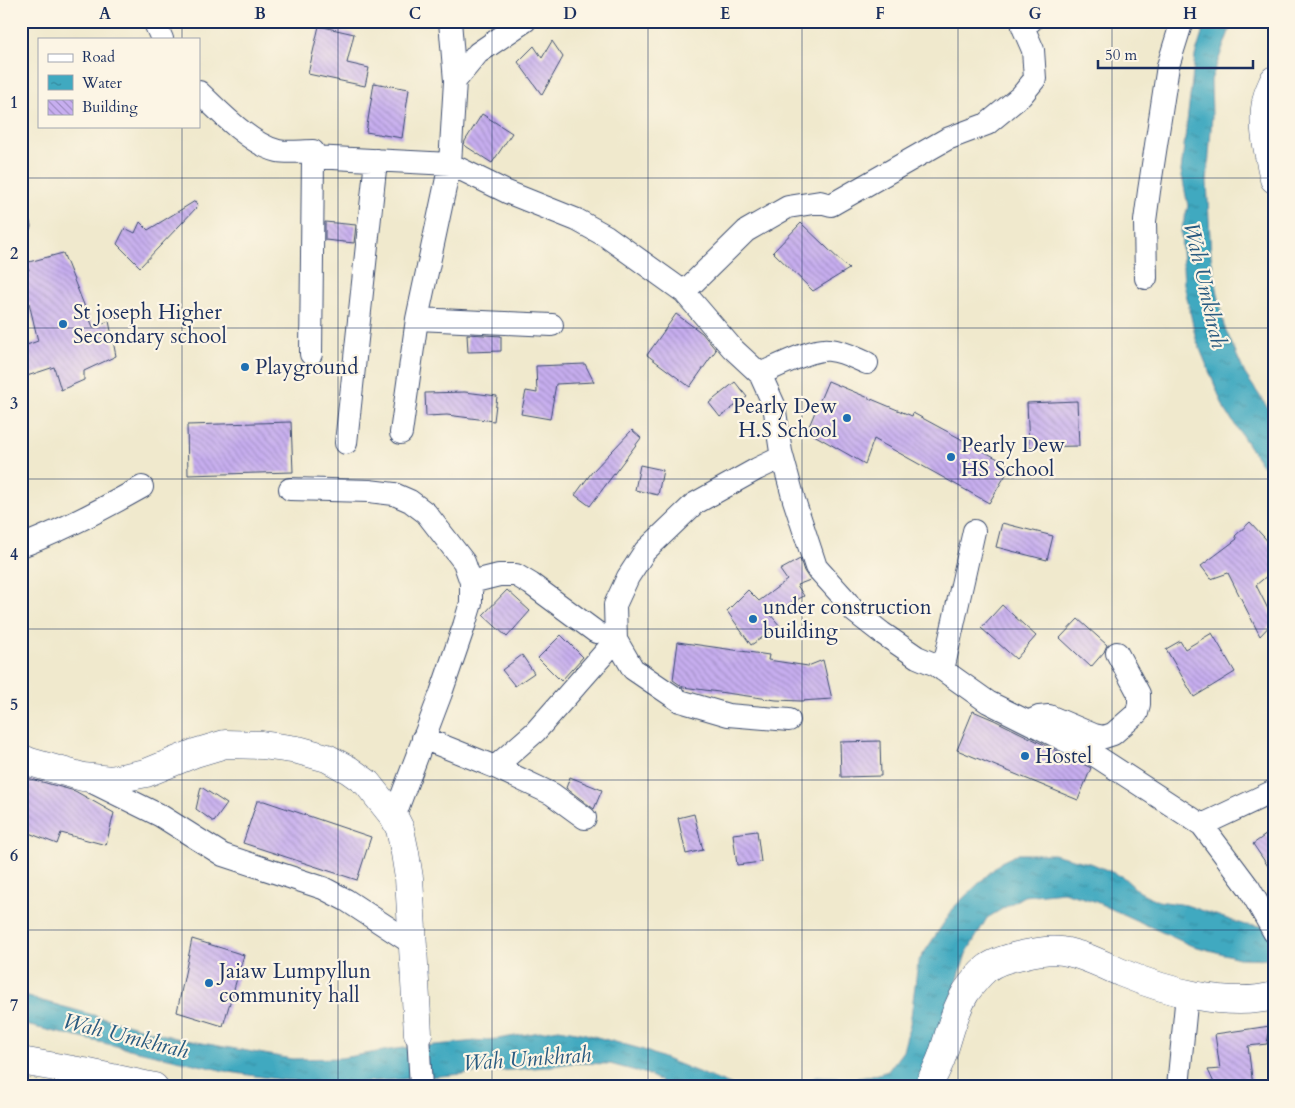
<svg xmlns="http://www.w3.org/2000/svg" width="1295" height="1108" font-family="Cardo,serif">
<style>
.water{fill:url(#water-ripples);stroke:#2e6c8f}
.building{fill:url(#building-back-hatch)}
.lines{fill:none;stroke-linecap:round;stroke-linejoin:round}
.lane-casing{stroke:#3b4b6f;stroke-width:13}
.street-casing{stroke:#3b4b6f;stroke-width:24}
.secondary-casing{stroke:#3b4b6f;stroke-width:29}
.lane{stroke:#fff;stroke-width:11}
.street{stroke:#fff;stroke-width:22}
.secondary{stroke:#fff;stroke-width:28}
.grid{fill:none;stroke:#1b2f5e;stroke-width:1;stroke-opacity:0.55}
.poi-dot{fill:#1f6fb2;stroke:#fcf5e5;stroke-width:2}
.labels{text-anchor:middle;stroke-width:4.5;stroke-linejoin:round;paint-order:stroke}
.poi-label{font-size:21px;fill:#1b2f5e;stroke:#fcf5e5;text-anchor:start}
.water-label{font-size:22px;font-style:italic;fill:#285a80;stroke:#fcf5e5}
.neatline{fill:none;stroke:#1b2f5e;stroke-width:2}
.grid-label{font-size:16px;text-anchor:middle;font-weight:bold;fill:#1b2f5e}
</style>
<defs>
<pattern id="water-ripples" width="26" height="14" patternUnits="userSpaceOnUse" patternTransform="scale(1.25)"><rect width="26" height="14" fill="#40a9c0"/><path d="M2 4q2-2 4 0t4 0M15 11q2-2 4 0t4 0" fill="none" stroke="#358a9f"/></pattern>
<pattern id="building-back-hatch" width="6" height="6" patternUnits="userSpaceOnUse" patternTransform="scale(1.25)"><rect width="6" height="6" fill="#c7aeef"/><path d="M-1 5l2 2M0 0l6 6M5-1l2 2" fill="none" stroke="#a18ec5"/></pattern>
</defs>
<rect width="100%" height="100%" fill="#fcf5e5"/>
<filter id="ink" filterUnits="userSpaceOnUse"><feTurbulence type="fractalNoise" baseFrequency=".02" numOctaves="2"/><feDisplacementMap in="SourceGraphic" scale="10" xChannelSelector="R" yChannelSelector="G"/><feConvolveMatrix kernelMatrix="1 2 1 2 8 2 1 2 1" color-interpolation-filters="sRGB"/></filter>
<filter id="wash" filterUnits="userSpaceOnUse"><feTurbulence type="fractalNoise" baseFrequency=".0096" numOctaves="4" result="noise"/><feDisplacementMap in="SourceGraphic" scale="20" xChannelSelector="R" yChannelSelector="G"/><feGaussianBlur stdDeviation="1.12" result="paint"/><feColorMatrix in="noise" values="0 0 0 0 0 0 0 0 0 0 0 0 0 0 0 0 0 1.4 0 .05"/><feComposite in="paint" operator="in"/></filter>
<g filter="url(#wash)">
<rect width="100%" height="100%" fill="#f0e9cd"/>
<!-- water -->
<path class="water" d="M1206 21H1233L1211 80 1212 116 1207 182 1211 256 1224 326 1245 374 1274 417V478L1260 463 1224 408 1196 339 1184 284 1181 231 1188 206 1181 171 1195 56Z
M1018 854H1053L1093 864 1123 877 1138 891 1158 901 1186 905 1245 925 1274 927V959L1239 958 1190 945 1094 901 1063 892 1024 896 987 918 966 954 949 1007 920 1087H795L816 1077 851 1079 872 1076 888 1071 903 1051 910 1024 918 962 955 906 1001 862Z
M21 995 180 1039 292 1059 341 1058 395 1049 497 1039 559 1029 582 1033 641 1049 735 1087H672L647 1074 610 1064 573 1063 545 1067 381 1081 337 1083 283 1080 229 1072 21 1024Z"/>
<g id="blocks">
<!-- building -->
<path class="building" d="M319 26 354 34 347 63 369 68 365 86 308 74Z
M552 41 563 57 542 95 518 62 534 46 542 58Z
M374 83 409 89 402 138 366 132Z
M482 114 512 133 492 163 464 145 465 141Z
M195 201 198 206 140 267 117 244 125 228 135 233 140 222 148 230Z
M325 222 356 225 354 243 325 240Z
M801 223 849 269 813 291 773 252Z
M63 253 93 327 109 321 116 356 84 371V380L61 390 54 367 21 378V347L38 341 29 303 21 306V272L29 270 25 263Z
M676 314 702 333 716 350 690 387 647 355Z
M467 334 501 336V351L468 352Z
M585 364 594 382 556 384 550 419 521 414 526 391 537 393 536 366Z
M828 381 912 416 913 413 1011 466 989 503 874 439 865 464 807 431Z
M735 382 747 397 720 417 709 403Z
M465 392 497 396 494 421 447 415 426 416 425 393Z
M1077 401 1079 446 1029 447 1027 403Z
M291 422 293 472 188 475 187 425Z
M632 430 641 438 590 506 575 495 592 472Z
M640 465 663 470 658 495 635 490Z
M1250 522 1274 548V570L1256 585 1274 621 1260 636 1228 573 1211 579 1201 566 1237 539 1235 536Z
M1002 523 1053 536 1047 560 996 547Z
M800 559 804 571 810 580 797 585 804 596 770 614 780 626 751 645 727 611 748 590 759 601 787 580 780 570Z
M507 590 530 611 507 637 483 615Z
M1002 605 1036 636 1016 659 981 628Z
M1078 619 1107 645 1104 652 1091 667 1060 638Z
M1212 633 1235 672 1194 697 1166 649 1180 641 1185 649Z
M561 635 583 657 561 681 538 658Z
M678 642 769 655 768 660 808 666 823 660 832 699 801 701 776 700 683 687 673 680Z
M522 655 534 673 515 686 502 670Z
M973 711 994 720 1091 768 1078 800 957 750Z
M880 741 881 776 841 777 840 742Z
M24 777 75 791 114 813 106 845 61 833 57 844 21 830V785Z
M570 777 602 790 594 809 566 788Z
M201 787 227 804 214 822 196 809Z
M257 801H264L371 837 357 880 243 843Z
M694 814 703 850 686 854 678 818Z
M1274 829V875L1253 844Z
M757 831 761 862 737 865 733 834Z
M192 939 244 955 223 1026 177 1012Z
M1270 1026 1267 1044 1248 1046 1253 1086 1216 1087 1208 1070 1220 1069 1215 1034Z"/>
</g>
</g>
<g filter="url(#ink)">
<use href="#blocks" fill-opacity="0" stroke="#3b4b6f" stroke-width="1"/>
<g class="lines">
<!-- lane casing -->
<g class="lane-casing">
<path id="lane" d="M21 213 25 226"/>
</g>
<!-- street casing -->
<g class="street-casing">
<path id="street" d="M154 21 162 39
M450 21 455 81
M199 92C219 111 251 145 278 151 288 153 303 151 313 151V157L450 164 507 192 577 220 606 236 684 292 732 348 760 374 774 405 781 452 794 500 816 567 844 598 855 612 882 633 917 657 936 665 988 702 1096 756 1202 825 1249 888 1274 932
M1146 278 1145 221 1149 191 1168 66 1182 21
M684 292 746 231 788 207 820 202 831 205 947 139 987 124 1021 96 1035 79 1033 50 1023 27 1031 21
M417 319 552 325
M311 354 313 157
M760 374C776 367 814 347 830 350 843 351 855 358 867 363
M401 433 417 319 450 164 455 81 478 53 525 21
M346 443 376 160
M782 457 757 469 694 504 645 551 628 577 615 605 616 640 633 669 680 701 728 715 789 720
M290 489 369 491 394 494 410 501 426 513 464 562 471 582V603L464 626 441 693 394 817
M21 546C64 530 103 509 142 487
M471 582 499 575H516L531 584 596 632
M943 670 974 531
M1028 722 1039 717 1049 716 1094 735 1104 737 1113 734 1137 713 1139 704V694L1117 653
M423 738 495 767
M88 780 161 816 223 855 323 888 346 900 413 944
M585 818 552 794 495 767 535 732 616 640
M1202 825 1274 791
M418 1034 421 1087
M1178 1087 1187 994"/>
</g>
<!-- secondary casing -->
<g class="secondary-casing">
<path id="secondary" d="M1274 80C1271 87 1267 94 1266 102 1261 127 1269 155 1274 179
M21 758 30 762 83 777 111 780 146 773 195 753 225 744 262 745 298 750 327 758 349 770 367 783 394 817 400 829 405 853 409 878 418 1034
M21 1061 84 1072 154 1087
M928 1087C932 1078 937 1069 941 1059 949 1037 953 1013 966 992 971 985 979 975 986 969 999 958 1045 948 1062 951 1083 954 1103 965 1122 973 1166 991 1227 1008 1274 996"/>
</g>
<!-- lane -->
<use href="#lane" class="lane"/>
<!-- street -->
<use href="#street" class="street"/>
<!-- secondary -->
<use href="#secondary" class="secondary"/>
</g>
</g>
<!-- grid -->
<path class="grid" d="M182 21V39M338 21V1087M492 21V1087M648 21V1087M802 21V1087M958 21V1087M1112 21V1087M182 126V1087M21 178H1274M21 328H1274M21 479H1274M21 629H1274M21 780H1274M21 930H1274"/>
<!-- markers -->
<g class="poi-dot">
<circle cx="63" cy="324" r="5"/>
<circle cx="245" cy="367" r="5"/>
<circle cx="847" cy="418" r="5"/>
<circle cx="951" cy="457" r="5"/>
<circle cx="753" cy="619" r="5"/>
<circle cx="1025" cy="756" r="5"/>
<circle cx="209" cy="983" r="5"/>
</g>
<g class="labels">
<!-- poi labels -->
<g class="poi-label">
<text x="73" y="319">St joseph Higher<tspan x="73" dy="24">Secondary school</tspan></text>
<text x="255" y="374">Playground</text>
<text x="837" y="413" text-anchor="end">Pearly Dew<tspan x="837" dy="24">H.S School</tspan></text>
<text x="961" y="452">Pearly Dew<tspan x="961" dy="24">HS School</tspan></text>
<text x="763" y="614">under construction<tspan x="763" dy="24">building</tspan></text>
<text x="1035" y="763">Hostel</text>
<text x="219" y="978">Jaiaw Lumpyllun<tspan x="219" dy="24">community hall</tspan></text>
</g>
<!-- water labels -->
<g class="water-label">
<text transform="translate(1206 285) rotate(77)" y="8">Wah Umkhrah</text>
<text transform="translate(126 1035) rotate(14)" y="8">Wah Umkhrah</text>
<text transform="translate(527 1058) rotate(-4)" y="8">Wah Umkhrah</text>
</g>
</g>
<!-- margin -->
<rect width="1295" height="1108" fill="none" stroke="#fcf5e5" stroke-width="55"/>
<!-- legend -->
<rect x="38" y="38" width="162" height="90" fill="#fcf5e5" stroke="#a2a6af"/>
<rect x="48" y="54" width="25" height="8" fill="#ffffff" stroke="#a2a6af"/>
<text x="82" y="62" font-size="15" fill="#1b2f5e">Road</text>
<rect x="48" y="75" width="25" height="15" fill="url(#water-ripples)" stroke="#a2a6af"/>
<text x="82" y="88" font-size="15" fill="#1b2f5e">Water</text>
<rect x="48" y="100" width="25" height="15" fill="url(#building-back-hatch)" stroke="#a2a6af"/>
<text x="82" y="112" font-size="15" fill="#1b2f5e">Building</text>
<!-- scale -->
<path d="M1098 60v8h155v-8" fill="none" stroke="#1b2f5e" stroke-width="2.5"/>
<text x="1105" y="60" font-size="15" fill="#1b2f5e" stroke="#fcf5e5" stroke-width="4" paint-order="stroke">50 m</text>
<rect x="28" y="28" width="1240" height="1052" class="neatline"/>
<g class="grid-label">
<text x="105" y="19">A</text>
<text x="260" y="19">B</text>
<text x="415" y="19">C</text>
<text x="570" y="19">D</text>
<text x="725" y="19">E</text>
<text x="880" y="19">F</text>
<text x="1035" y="19">G</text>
<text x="1190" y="19">H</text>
<text x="14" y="108">1</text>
<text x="14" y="259">2</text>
<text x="14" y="409">3</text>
<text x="14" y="560">4</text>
<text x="14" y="710">5</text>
<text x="14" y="861">6</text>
<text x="14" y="1011">7</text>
</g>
</svg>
